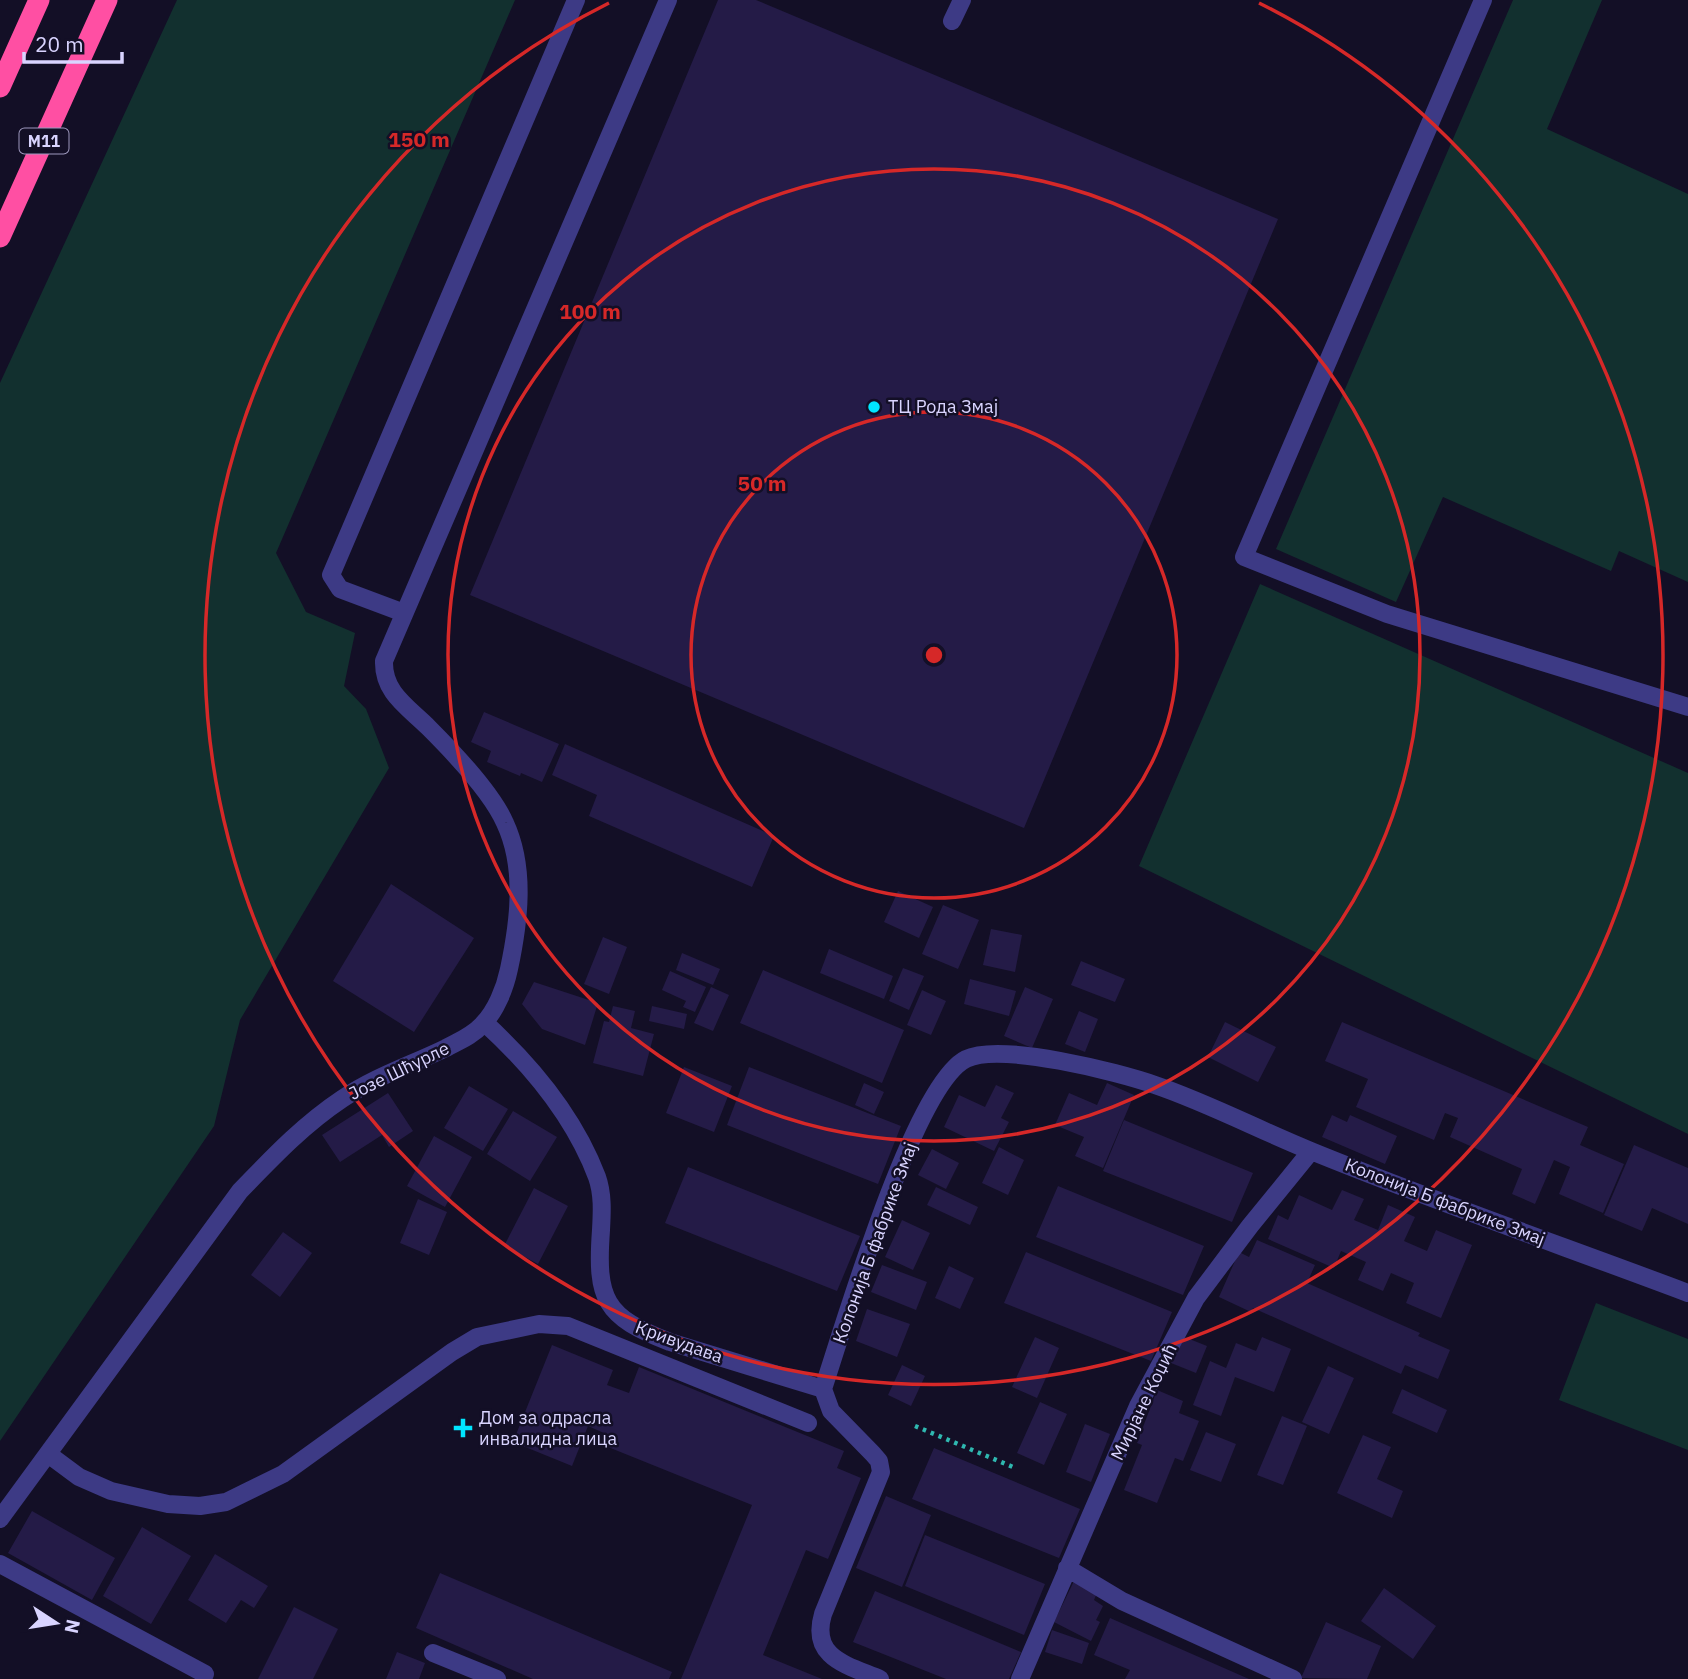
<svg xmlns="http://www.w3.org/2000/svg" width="1688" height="1679" font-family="'IBM Plex Sans',sans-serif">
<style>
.green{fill:#12302f}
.building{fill:#241b47}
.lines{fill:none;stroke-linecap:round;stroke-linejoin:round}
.path{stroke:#2fb8b0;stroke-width:4.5;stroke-dasharray:3.5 5;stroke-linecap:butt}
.minor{stroke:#3d3a85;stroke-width:18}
.highway{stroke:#ff4fa3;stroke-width:21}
.ring{fill:none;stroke:#d62828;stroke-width:3.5}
.poi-dot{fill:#00e5ff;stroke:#130f26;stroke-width:2.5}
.labels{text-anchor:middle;stroke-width:5;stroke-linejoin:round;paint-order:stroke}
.shield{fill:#130f26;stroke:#9e99be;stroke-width:2}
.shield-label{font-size:16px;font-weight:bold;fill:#d9d4ff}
.poi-label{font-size:18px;fill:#d9d4ff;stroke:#130f26;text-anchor:start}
.street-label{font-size:18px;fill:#d9d4ff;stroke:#130f26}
.centre{fill:#d62828;stroke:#130f26;stroke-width:3.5}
.ring-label{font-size:21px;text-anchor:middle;font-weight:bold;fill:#d62828;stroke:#130f26;stroke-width:5;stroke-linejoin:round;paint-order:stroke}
</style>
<rect width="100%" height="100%" fill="#130f26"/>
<!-- green -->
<path class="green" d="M177 0H515L276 553 306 612 355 633 344 686 366 709 389 768 240 1020 214 1126 0 1441V383Z
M1513 0H1602L1547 129 1688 194V582L1619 551 1611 571 1443 497 1396 602 1276 549Z
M1260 584 1688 773V1134L1139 866Z
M1596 1303 1688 1339V1450L1559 1400Z"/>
<!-- building -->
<path class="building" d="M718 0H756L1278 219 1024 828 470 595Z
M484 712 559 744 542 782 521 773 520 776 487 762 491 751 471 742Z
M565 744 774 836 752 887 589 816 597 795 552 775Z
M391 884 474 938 414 1032 333 981Z
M898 891 933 907 919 938 884 922Z
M943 905 979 920 958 969 922 954Z
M991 929 1022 935 1015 972 983 965Z
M603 937 627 947 609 994 584 984Z
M829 949 893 976 884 999 820 973Z
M682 953 720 969 713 985 676 970Z
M1081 961 1125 979 1115 1002 1071 985Z
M903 968 924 976 909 1010 889 1001Z
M763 970 904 1030 882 1083 740 1023Z
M670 971 706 987 695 1012 683 1007 686 1001 662 990Z
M970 979 1016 991 1009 1016 964 1004Z
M534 982 598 1003 585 1045 542 1029 522 1004Z
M711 987 729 995 713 1031 694 1023Z
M1025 987 1053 999 1032 1048 1004 1036Z
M922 990 946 1001 931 1035 907 1025Z
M613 1006 635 1011 631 1028 654 1034 643 1076 593 1063 604 1021 609 1022Z
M652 1006 687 1014 684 1029 649 1021Z
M1079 1011 1098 1019 1085 1052 1065 1044Z
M1225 1022 1276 1047 1258 1082 1208 1057Z
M1342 1022 1588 1127 1580 1145 1624 1164 1603 1213 1559 1194 1570 1167 1554 1160 1535 1204 1512 1194 1522 1169 1450 1137 1458 1118 1445 1113 1434 1140 1356 1107 1368 1079 1325 1061Z
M684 1067 732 1086 714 1132 666 1113Z
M749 1067 901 1126 878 1184 727 1125Z
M864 1083 884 1092 874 1114 855 1105Z
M1107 1083 1134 1095 1103 1168 1075 1156 1084 1137 1055 1125 1069 1093 1097 1105Z
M996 1085 1014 1093 1001 1118 1009 1122 994 1151 944 1127 959 1095 985 1107Z
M469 1086 508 1109 483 1151 444 1128Z
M388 1093 413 1131 389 1147 382 1135 340 1162 322 1135Z
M513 1111 557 1137 530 1181 487 1154Z
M1332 1115 1347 1122 1350 1115 1397 1136 1385 1164 1322 1137Z
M1124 1120 1253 1173 1232 1222 1103 1171Z
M434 1136 472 1157 445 1207 407 1186Z
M1634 1145 1688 1168V1224L1652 1208 1642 1231 1604 1215Z
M999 1147 1024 1160 1008 1195 982 1183Z
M932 1149 959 1163 946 1189 918 1175Z
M688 1167 860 1236 837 1291 665 1223Z
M1058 1186 1204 1246 1183 1295 1036 1237Z
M936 1187 978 1207 970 1225 927 1205Z
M534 1188 568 1206 538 1264 504 1246Z
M1342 1190 1364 1199 1354 1220 1378 1230 1388 1205 1415 1217 1404 1241 1427 1251 1436 1230 1472 1245 1441 1318 1406 1303 1414 1283 1391 1273 1383 1291 1358 1280 1366 1262 1341 1251 1334 1268 1268 1239 1278 1215 1288 1220 1299 1195 1332 1210Z
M418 1199 447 1212 429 1255 400 1243Z
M902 1220 930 1233 913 1270 885 1257Z
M283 1232 312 1253 280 1297 251 1275Z
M1257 1240 1315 1265 1307 1283 1420 1333 1418 1336 1450 1350 1438 1379 1405 1365 1401 1374 1253 1308 1251 1312 1219 1297 1239 1252 1249 1257Z
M1026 1252 1172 1312 1151 1361 1004 1303Z
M882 1265 927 1282 916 1310 871 1292Z
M949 1266 974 1278 960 1309 935 1298Z
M867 1309 910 1324 897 1357 856 1341Z
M1182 1336 1207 1346 1196 1373 1171 1363Z
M1035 1337 1059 1348 1037 1398 1012 1387Z
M1262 1337 1291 1349 1274 1392 1235 1377 1221 1416 1193 1405 1210 1361 1226 1368 1236 1343 1256 1351Z
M552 1345 613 1370 607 1385 629 1393 639 1367 844 1451 837 1468 861 1478 828 1559 806 1550 763 1655 822 1679H681L752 1505 608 1447 613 1437 588 1426 572 1466 513 1442Z
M902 1365 925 1376 911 1406 888 1395Z
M1328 1366 1354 1378 1329 1434 1302 1422Z
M1402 1389 1447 1410 1437 1433 1392 1413Z
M1157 1390 1183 1401 1179 1413 1199 1421 1183 1461 1175 1458 1157 1503 1124 1490 1142 1445 1137 1443Z
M1040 1402 1067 1414 1044 1465 1017 1453Z
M1282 1416 1307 1426 1283 1485 1257 1475Z
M1085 1424 1110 1434 1091 1482 1066 1472Z
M1206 1432 1236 1444 1221 1482 1190 1470Z
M1363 1435 1391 1447 1377 1479 1403 1491 1392 1518 1337 1493Z
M934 1448 1080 1509 1059 1558 912 1499Z
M886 1496 931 1515 902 1587 856 1568Z
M32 1511 115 1558 92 1600 8 1553Z
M142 1527 191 1556 151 1624 103 1596Z
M925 1535 1045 1584 1024 1635 905 1586Z
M215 1554 268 1586 254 1608 241 1600 226 1623 188 1600Z
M440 1573 672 1672 669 1679H533L416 1628Z
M1074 1581 1097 1593 1094 1600 1103 1606 1096 1620 1100 1622 1091 1641 1054 1622Z
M1384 1588 1436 1626 1413 1659 1361 1621Z
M875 1591 1021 1652 1009 1679H946L853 1642Z
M294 1607 338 1629 313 1679H258Z
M1110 1618 1249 1679H1125L1130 1670 1094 1655Z
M1326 1622 1381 1646 1367 1679 1301 1678Z
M1052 1630 1089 1643 1082 1664 1045 1652Z
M397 1652 425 1663 419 1679H386Z"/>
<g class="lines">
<!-- path -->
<path class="path" d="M915 1426 1013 1467"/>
<!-- minor -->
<path class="minor" d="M1483 0 1244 557 1387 614 1688 707
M952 21 962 0
M404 613 340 589 331 575 576 0
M485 1023C532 1066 574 1116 597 1177 603 1194 602 1212 601 1230 596 1299 604 1317 670 1342L823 1389
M48 1454 79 1477 111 1491 168 1504 200 1506 226 1502 283 1474 452 1352 477 1337 539 1324 568 1326 808 1423
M0 1519 240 1191C272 1158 303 1125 342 1099 374 1077 411 1065 446 1048 459 1041 472 1036 482 1025 496 1011 505 988 509 969 519 922 526 868 505 823 492 793 453 752 429 728 408 707 383 693 384 661L668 0
M0 1564 205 1674
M1067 1568 1122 1601 1293 1679
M433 1653 497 1679
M880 1679C847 1665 810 1658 823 1614L881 1472 879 1461 873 1454 831 1411 823 1389C844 1326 914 1085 966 1059 1000 1042 1118 1072 1155 1085 1208 1103 1259 1130 1311 1151 1436 1202 1563 1246 1688 1293
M1020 1679 1138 1406 1196 1298 1250 1226 1311 1151"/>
<!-- highway -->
<path class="highway" d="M0 87 39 0
M0 237 107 0"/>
</g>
<!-- distance rings -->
<g class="ring">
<circle cx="934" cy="655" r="243"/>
<circle cx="934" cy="655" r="486"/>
<path d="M1259 3A729 729 0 1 1 609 3"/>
</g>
<!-- markers -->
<g class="poi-dot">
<circle cx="874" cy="407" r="7"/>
<path d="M459.5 1417.5h7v7h7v7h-7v7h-7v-7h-7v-7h7z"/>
</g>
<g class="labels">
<!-- shield labels -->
<rect class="shield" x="19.5" y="128.5" width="49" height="25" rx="5"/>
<g class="shield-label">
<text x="44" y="147">M11</text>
</g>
<!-- poi labels -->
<g class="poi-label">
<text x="888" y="413">ТЦ Рода Змај</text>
<text x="479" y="1424">Дом за одрасла<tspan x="479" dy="21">инвалидна лица</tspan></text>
</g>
<!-- street labels -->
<g class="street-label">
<text transform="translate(399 1071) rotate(-26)" y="6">Јозе Шћурле</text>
<text transform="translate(1445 1202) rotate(21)" y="6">Колонија Б фабрике Змај</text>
<text transform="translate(875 1243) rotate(-70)" y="6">Колонија Б фабрике Змај</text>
<text transform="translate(679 1342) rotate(20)" y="6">Кривудава</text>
<text transform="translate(1144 1402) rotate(-64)" y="6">Мирјане Коџић</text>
</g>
</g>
<circle cx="934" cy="655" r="10" class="centre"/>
<g class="ring-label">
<text x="419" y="147">150 m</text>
<text x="590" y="319">100 m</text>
<text x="762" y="491">50 m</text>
</g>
<!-- north arrow -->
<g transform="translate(56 1623) rotate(102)" stroke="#130f26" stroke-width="5" paint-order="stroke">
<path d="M0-5L12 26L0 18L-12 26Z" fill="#d9d4ff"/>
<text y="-10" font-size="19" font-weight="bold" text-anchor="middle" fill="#d9d4ff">N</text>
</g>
<!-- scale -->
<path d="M24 52v10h98v-10" fill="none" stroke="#d9d4ff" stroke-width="3.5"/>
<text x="35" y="52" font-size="21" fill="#d9d4ff" stroke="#130f26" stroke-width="5" paint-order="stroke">20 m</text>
</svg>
